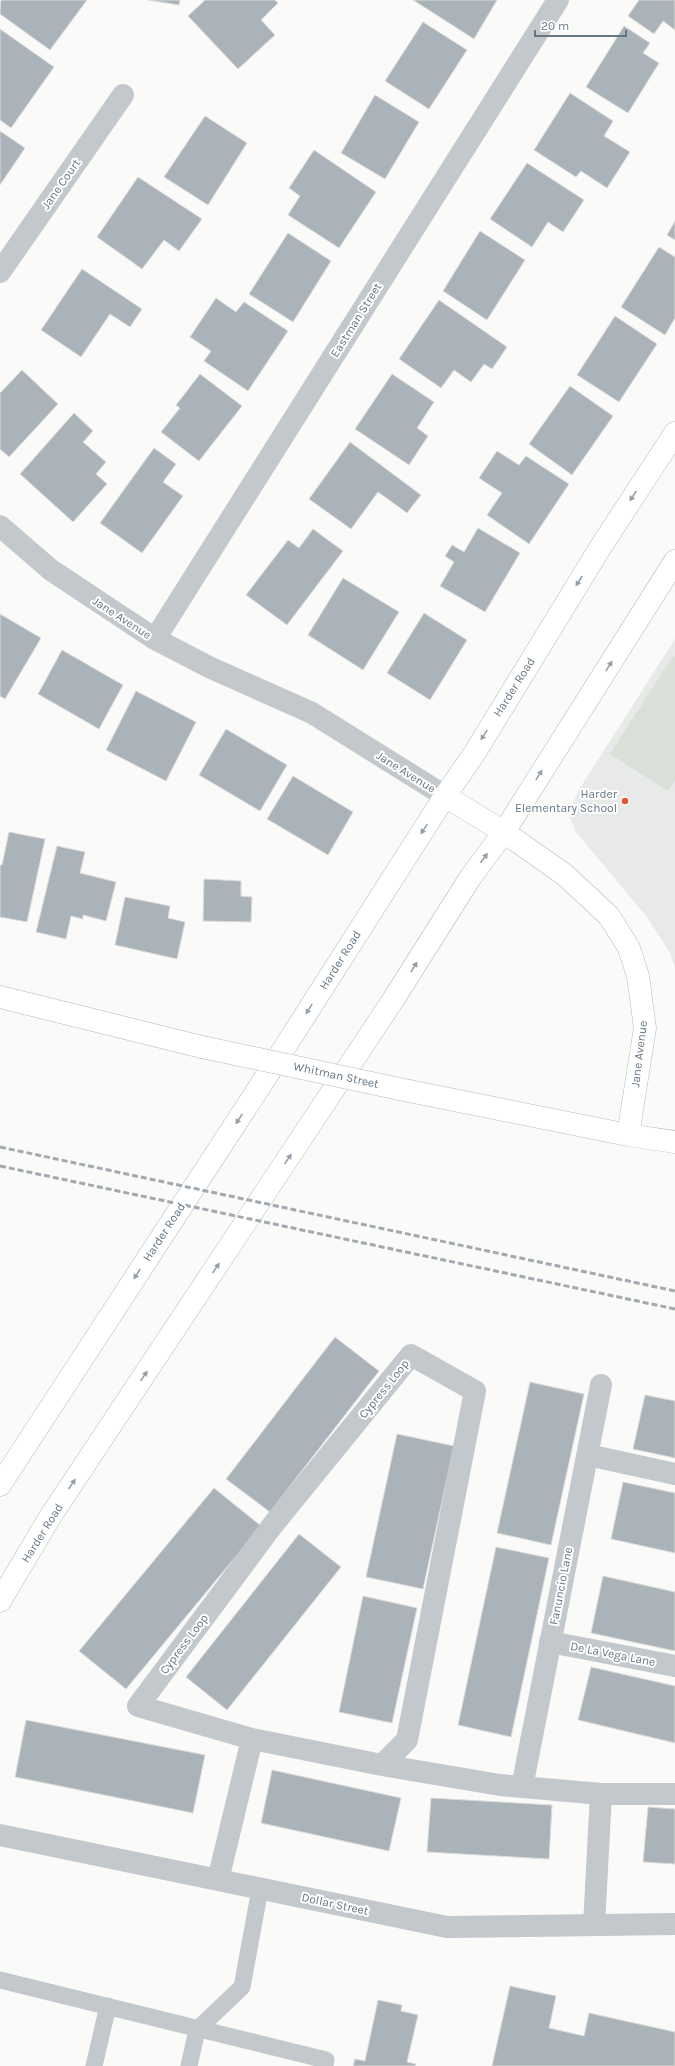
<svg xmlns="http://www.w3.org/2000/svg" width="675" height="2066" font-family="Karla,sans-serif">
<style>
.built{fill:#e8e9e9}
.garden{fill:#dadfd7}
.building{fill:#aab3b9;stroke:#dcdcda}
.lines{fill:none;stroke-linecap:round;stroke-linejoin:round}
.secondary-casing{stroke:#b3babf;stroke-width:23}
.lane{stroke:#c3c8cc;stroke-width:17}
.street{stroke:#c3c8cc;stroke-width:22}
.secondary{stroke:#fff;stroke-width:22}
.rail{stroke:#a2aab0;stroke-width:3;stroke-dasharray:6 3;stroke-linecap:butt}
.secondary-bridge-casing{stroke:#b3babf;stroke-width:23;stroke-linecap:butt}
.secondary-bridge{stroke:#fff;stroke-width:22}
.oneway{fill:#939fa8}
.poi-dot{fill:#e4572e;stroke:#fff;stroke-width:1.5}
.labels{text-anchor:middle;stroke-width:4;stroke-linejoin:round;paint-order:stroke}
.street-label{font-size:12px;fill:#657683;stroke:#fff}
.poi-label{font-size:12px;fill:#657683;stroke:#fff;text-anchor:end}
</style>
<rect width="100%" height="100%" fill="#fafaf8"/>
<!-- built -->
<path class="built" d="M675 639V967L670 953 647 917 576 832 568 813 580 788Z"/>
<!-- garden -->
<path class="garden" d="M673 656 675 657V780L668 791 610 754Z"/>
<!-- building -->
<path class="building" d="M1 0H87L50 50 0 14Z
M148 0H180L179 5Z
M205 0H275L278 3 261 20 275 35 238 69 188 16Z
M413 0H497L474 39Z
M639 0H675V30L663 21 654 34 628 16Z
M423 22 467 50 429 109 385 81Z
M624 26 650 43 643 53 659 63 628 113 586 87Z
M0 29 54 67 11 128 0 120Z
M570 93 613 121 604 136 630 152 607 188 581 171 576 177 534 150Z
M375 95 419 122 385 179 341 153Z
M205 116 247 143 208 205 164 177Z
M0 131 25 148 0 185Z
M314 150 376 192 339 248 288 215 300 196 289 188Z
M527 163 584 200 563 232 548 222 532 247 490 219Z
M138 177 202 219 179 251 164 240 142 269 97 237Z
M675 221V240L667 235Z
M480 231 525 260 487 320 443 291Z
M288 233 331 261 293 322 249 294Z
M659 247 675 257V318L665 335 621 307Z
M82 269 142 309 130 327 110 314 81 357 41 330Z
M216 298 236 312 244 302 288 331 248 391 204 361 211 351 190 337Z
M439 300 507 347 492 369 484 364 471 382 454 370 441 388 399 359Z
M615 316 657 344 619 402 577 375Z
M22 370 58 404 9 457 0 449V393Z
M200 374 242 406 199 461 161 432 180 408 176 405Z
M392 374 434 402 417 428 428 436 409 465 355 429Z
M570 386 613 416 572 475 529 444Z
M74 413 93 431 83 442 106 462 96 474 107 484 73 522 20 474Z
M350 442 421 495 407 513 378 492 351 529 309 499Z
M154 448 176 464 163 482 183 496 142 553 100 523Z
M497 451 519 465 526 456 569 484 529 544 487 515 502 493 479 478Z
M478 528 520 553 485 612 440 586 454 562 445 556 452 545 464 552Z
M313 529 343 551 287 625 246 595 288 540 299 548Z
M343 578 399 612 363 670 308 635Z
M424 613 467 640 430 700 387 673Z
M0 614 41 638 5 699 0 696Z
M62 650 123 685 99 729 38 694Z
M136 691 196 722 166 781 106 750Z
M226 729 287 765 260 811 199 775Z
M293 776 353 812 328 855 267 819Z
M9 832 45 839 27 922 0 917V865H2Z
M57 846 85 852 80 873 116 882 106 921 83 915V919L71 916 66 939 36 932Z
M204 879 241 881V896L252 897 251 922 203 921Z
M125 897 170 906 168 918 185 922 177 959 115 945Z
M335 1337 379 1371 270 1512 226 1479Z
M530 1382 584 1394 551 1545 497 1533Z
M645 1395 675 1401V1458L633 1449Z
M397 1434 454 1446 423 1589 366 1577Z
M623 1482 675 1493V1553L611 1539Z
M214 1488 261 1526 126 1689 79 1651Z
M299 1534 341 1567 227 1710 186 1677Z
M496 1547 549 1558 511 1737 458 1725Z
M603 1576 675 1592V1651L591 1633Z
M363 1596 417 1608 392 1723 339 1712Z
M591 1667 675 1686V1743L578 1720Z
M26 1720 205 1755 193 1813 15 1777Z
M272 1770 401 1798 389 1851 261 1823Z
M431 1798 552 1805 549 1859 427 1852Z
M648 1807 675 1809V1864L643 1862Z
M510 1986 556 1996 549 2028 584 2036 589 2013 675 2032V2066H492Z
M378 2000 402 2005 401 2011 418 2015 407 2062 416 2064 415 2066H353L355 2059 365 2061Z"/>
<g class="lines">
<!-- secondary casing -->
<g class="secondary-casing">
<path id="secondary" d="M445 796 504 832 565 875 609 916 629 948 638 976 645 1028 628 1135
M0 997 202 1047
M409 1091 628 1135 675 1142
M0 1485 262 1083 445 796 474 754 600 548 675 433
M0 1601 50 1517 393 1000 470 878 504 832 675 561"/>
</g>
<!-- lane -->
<path class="lane" d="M0 1980 326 2060 325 2066
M94 2066 108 2006
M189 2066 197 2030 242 1987 260 1889"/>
<!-- street -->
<path class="street" d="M0 272 123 95
M0 526 51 570 155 639 209 667 312 713 445 796
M155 639 558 0
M588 1455 675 1474
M550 1642 675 1666
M382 1765 500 1785 601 1794H675
M522 1787 601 1385
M0 1835 447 1927 675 1924
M218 1880 252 1739 382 1765 407 1740 475 1391 411 1355 272 1526 138 1706 252 1739
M594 1925 601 1794"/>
<!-- secondary -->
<use href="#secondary" class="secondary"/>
<!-- rail -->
<path class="rail" d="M0 1147 675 1291
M0 1166 675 1309"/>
<!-- secondary-bridge casing -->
<g class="secondary-bridge-casing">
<path id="secondary-bridge" d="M202 1047 409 1091"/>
</g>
<!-- secondary-bridge -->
<use href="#secondary-bridge" class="secondary-bridge"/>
</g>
<!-- one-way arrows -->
<defs><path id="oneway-solid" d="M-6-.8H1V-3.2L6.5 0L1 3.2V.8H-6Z"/></defs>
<g class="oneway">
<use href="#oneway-solid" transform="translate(633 496) rotate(123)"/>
<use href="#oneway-solid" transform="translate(579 581) rotate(122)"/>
<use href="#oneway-solid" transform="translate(609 666) rotate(-58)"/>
<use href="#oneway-solid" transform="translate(484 735) rotate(122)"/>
<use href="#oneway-solid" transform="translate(539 775) rotate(-58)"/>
<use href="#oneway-solid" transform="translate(424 829) rotate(123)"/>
<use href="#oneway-solid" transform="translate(484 858) rotate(-53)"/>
<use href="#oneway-solid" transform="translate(414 967) rotate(-58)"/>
<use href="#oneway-solid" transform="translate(309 1009) rotate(122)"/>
<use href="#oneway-solid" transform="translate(239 1119) rotate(123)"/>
<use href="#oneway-solid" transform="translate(288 1159) rotate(-56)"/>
<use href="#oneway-solid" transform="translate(216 1268) rotate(-56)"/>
<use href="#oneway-solid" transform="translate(137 1274) rotate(123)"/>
<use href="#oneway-solid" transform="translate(144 1376) rotate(-56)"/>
<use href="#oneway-solid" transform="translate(72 1484) rotate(-56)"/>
</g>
<!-- markers -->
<circle class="poi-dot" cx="625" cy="801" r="4"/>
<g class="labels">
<!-- street labels -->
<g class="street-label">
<text transform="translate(61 184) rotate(-55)" y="4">Jane Court</text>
<text transform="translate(356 320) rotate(-58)" y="4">Eastman Street</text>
<text transform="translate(122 618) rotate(33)" y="4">Jane Avenue</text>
<text transform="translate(514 687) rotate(-58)" y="4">Harder Road</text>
<text transform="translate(406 772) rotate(32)" y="4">Jane Avenue</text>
<text transform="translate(340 960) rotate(-58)" y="4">Harder Road</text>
<text transform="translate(639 1054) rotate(-83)" y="4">Jane Avenue</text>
<text transform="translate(336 1075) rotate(12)" y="4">Whitman Street</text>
<text transform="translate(164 1232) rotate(-57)" y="4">Harder Road</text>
<text transform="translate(384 1389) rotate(-51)" y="4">Cypress Loop</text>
<text transform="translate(42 1533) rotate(-58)" y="4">Harder Road</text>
<text transform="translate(561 1586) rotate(-79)" y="4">Fanuncio Lane</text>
<text transform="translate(184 1644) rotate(-53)" y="4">Cypress Loop</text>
<text transform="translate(613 1654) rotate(11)" y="4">De La Vega Lane</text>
<text transform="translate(335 1904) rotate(12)" y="4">Dollar Street</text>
</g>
<!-- poi labels -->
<g class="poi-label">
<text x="617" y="798">Harder<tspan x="617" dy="14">Elementary School</tspan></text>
</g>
</g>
<!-- scale -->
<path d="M535 30v6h91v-6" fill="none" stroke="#657683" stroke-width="2"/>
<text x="541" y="30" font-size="12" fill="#657683" stroke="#ffffff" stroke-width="3" paint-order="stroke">20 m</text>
</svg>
